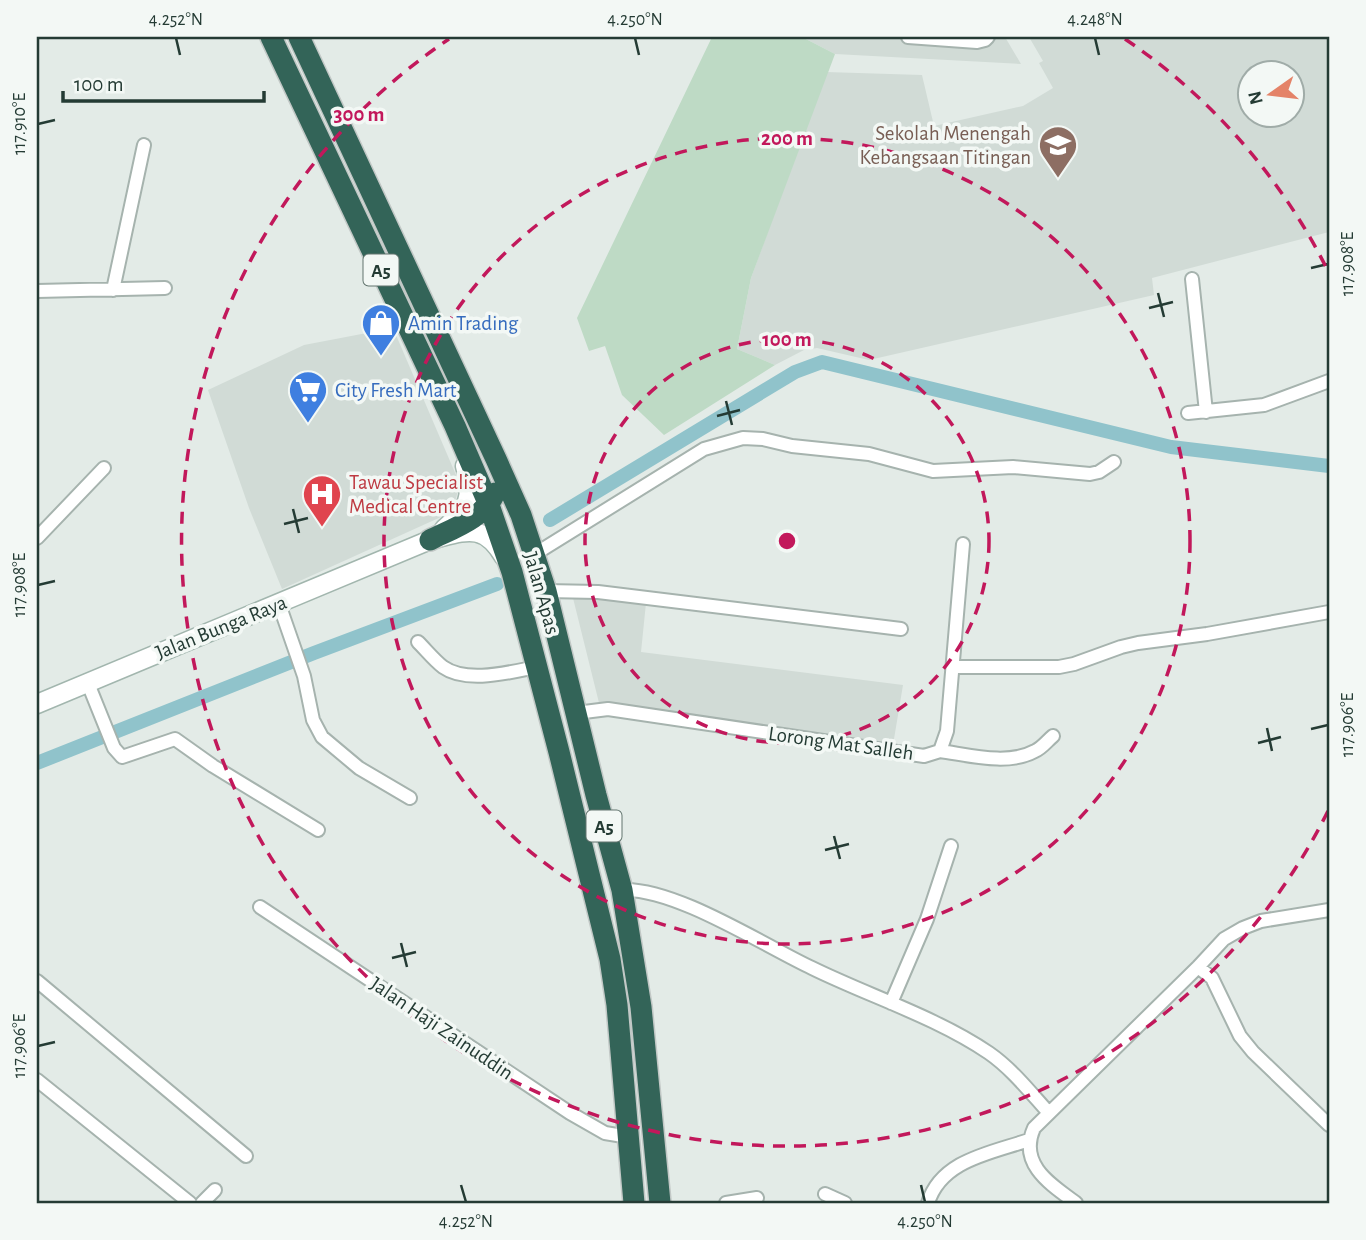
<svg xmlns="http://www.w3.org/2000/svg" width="1366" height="1240" font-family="'Alegreya Sans',sans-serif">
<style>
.built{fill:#d1dbd6;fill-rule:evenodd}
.green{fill:#bedac5}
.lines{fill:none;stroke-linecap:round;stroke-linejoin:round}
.canal{stroke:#90c3cb;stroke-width:14}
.street-casing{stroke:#a6b3ae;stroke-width:16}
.secondary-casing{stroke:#a2b6ae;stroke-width:21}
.highway-casing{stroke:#c2c8c6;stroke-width:24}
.street{stroke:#fff;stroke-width:12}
.secondary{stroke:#fff;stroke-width:18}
.highway{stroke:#336458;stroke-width:21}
.ticks{fill:none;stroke:#243b34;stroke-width:2.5}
.ring{fill:none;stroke:#c2185b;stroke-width:3.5;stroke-dasharray:12 9}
.labels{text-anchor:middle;stroke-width:7;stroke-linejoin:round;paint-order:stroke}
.shield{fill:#f3f8f5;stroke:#62746e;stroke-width:2}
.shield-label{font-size:19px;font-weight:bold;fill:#243b34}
.education-label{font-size:21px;fill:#785e54;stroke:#f3f8f5;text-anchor:end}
.shop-label{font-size:21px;fill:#366cbe;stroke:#f3f8f5;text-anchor:start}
.health-label{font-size:21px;fill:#be3a42;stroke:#f3f8f5;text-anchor:start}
.street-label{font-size:21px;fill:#243b34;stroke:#f3f8f5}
.centre{fill:#c2185b;stroke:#f3f8f5;stroke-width:3.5}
.ring-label{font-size:21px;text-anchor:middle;font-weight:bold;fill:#c2185b;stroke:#f3f8f5;stroke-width:7;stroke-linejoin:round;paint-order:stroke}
.neatline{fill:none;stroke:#243b34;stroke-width:2.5}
.ticks-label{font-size:18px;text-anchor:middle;fill:#243b34}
</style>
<rect width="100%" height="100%" fill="#e3ebe7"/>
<!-- built -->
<path class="built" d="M802 37H1005L1021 64 835 54Z
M1029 37H1329V232L1152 278 1154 295 869 360 817 348 804 350 775 365 737 349 751 278 826 72 922 75 934 126 1023 106 1053 88 1039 63 1043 61ZM1250 74H1292V116H1250Z
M393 328 456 475 458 491 452 512 282 589 249 508 208 390 304 345Z
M572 594 646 603 641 652 903 685 891 757 602 715Z"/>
<!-- green -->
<path class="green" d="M712 37H802L835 54 751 278 737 349 775 365 664 435 622 395 605 346 589 351 577 318Z"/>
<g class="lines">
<!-- canal -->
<path class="canal" d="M550 520 795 372 822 362 1171 447 1329 466
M37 763 314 653 497 584"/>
<!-- street casing -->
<g class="street-casing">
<path id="street" d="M908 37 977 42 985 40 988 37
M1192 279 1206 412
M113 290 144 145
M37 291 165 288
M1188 413 1264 405 1329 381
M37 538 104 468
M535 554 704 449 743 438 763 439 792 446 869 454 933 471 1013 467 1090 474 1099 472 1114 462
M546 591 598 592 901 629
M279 604 304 676 313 720 322 737 359 768 410 798
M418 642C426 650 434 660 443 667 467 684 510 672 537 667
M953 667H1059L1074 664 1121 647 1138 643 1207 634 1329 612
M87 681 114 748 122 757 175 739 213 766 318 830
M576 713 608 709 924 756 940 751 947 731 963 544
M940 751C969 755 1008 766 1035 751 1042 748 1047 741 1053 736
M622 890C674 887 763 945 812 968 869 996 936 1017 989 1053 1012 1069 1030 1092 1049 1113
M260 907 570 1113 605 1133 629 1137
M1198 967 1212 978 1240 1036 1253 1052 1329 1125
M37 981 246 1156
M891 1003 927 919 951 846
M37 1080 190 1203
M825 1194 845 1203
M202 1203 215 1190
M726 1203 757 1198
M928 1203C941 1160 991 1153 1029 1140
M1076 1203C1050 1184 1018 1164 1034 1128L1198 967 1224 939 1243 928 1261 921 1329 910"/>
</g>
<!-- secondary casing -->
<g class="secondary-casing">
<path id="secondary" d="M444 529C468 508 474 498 465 466
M37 704 430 540C464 532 483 521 504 557"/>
</g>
<!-- highway casing -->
<g class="highway-casing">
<path id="highway" d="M271 37 455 426 489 505 512 572 559 752 610 959 617 1005 634 1203
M299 37 496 459 521 515 546 591 596 795 622 890 641 1007 660 1203
M430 540C454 528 483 519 495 493"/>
</g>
<!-- street -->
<use href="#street" class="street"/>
<!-- secondary -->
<use href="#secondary" class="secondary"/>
<!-- highway -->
<use href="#highway" class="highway"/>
</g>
<!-- ticks -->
<path class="ticks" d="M176 38 180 55M635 38 639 55M1095 38 1099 55M38 124 55 120M1311 268 1328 264M1158 293 1164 317M1149 308 1173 302M726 401 732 425M717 416 740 410M293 509 299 533M284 524 308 518M38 585 55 581M1267 728 1272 751M1311 729 1328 725M1258 743 1281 737M834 836 840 859M825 850 849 844M401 943 407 967M392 958 416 952M38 1046 55 1042M461 1185 466 1202M921 1185 925 1202"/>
<!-- distance rings -->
<g class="ring">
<circle cx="787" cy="541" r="202"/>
<circle cx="787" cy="541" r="403"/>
<path d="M1328 811A605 605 0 1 1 449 39M1125 39A605 605 0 0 1 1328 271"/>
</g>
<!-- icons -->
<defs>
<g id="school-pin" transform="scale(2.0125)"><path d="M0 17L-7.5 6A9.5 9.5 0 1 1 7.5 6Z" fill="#8d6e63" stroke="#f3f8f5"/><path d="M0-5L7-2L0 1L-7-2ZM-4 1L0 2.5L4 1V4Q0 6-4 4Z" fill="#fff"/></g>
<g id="shop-pin" transform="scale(2.0125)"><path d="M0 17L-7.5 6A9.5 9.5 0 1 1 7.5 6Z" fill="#3f7fe0" stroke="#f3f8f5"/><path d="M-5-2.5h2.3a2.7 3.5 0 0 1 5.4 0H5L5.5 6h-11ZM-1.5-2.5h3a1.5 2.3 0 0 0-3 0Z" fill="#fff"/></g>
<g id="supermarket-pin" transform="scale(2.0125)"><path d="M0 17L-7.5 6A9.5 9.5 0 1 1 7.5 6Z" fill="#3f7fe0" stroke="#f3f8f5"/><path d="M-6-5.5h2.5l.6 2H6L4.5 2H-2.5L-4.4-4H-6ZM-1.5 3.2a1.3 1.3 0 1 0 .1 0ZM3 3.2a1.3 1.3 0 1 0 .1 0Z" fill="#fff"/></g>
<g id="hospital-pin" transform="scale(2.0125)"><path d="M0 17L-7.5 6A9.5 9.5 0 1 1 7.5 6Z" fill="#e0444e" stroke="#f3f8f5"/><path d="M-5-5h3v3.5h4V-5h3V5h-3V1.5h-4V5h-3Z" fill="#fff"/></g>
</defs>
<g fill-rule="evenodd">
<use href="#school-pin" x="1058" y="145"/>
<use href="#shop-pin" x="381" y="323"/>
<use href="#supermarket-pin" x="308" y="390"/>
<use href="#hospital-pin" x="322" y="494"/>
</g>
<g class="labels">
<!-- shield labels -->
<g class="shield">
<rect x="363.5" y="254.5" width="35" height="31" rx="5"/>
<rect x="586.5" y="810.5" width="35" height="31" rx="5"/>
</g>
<g class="shield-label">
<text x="381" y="277">A5</text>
<text x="604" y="833">A5</text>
</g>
<!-- education labels -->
<g class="education-label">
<text x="1031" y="140">Sekolah Menengah<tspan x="1031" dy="24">Kebangsaan Titingan</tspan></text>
</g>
<!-- shop labels -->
<g class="shop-label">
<text x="408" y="330">Amin Trading</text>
<text x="335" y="397">City Fresh Mart</text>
</g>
<!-- health labels -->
<g class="health-label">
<text x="349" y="489">Tawau Specialist<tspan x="349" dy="24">Medical Centre</tspan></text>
</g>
<!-- street labels -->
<g class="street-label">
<text transform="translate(542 593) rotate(74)" y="7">Jalan Apas</text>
<text transform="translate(221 627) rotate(-22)" y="7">Jalan Bunga Raya</text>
<text transform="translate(841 743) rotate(8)" y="7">Lorong Mat Salleh</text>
<text transform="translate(442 1028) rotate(34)" y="7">Jalan Haji Zainuddin</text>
</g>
</g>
<circle cx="787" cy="541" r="10" class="centre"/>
<g class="ring-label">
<text x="359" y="121">300 m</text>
<text x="787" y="145">200 m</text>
<text x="787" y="346">100 m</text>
</g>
<!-- border -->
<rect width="1366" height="1240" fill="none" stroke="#f3f8f5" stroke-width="77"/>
<!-- north arrow -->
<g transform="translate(1271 94) rotate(256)"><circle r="33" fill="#f3f8f5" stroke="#a0aca8" stroke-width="2"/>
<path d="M0-5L12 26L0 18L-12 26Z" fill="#e48368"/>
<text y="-10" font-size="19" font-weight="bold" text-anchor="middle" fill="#243b34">N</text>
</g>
<!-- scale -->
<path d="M63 91v10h201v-10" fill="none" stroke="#243b34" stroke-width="3.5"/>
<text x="74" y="91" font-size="21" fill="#243b34" stroke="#f3f8f5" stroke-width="5" paint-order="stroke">100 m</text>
<rect x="38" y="38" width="1290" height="1164" class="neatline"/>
<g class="ticks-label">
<text x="176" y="25">4.252°N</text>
<text x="635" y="25">4.250°N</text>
<text x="1095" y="25">4.248°N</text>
<text transform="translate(19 124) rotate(-90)" y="6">117.910°E</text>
<text transform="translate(1347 264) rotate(-90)" y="6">117.908°E</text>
<text transform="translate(19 585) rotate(-90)" y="6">117.908°E</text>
<text transform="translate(1347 725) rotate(-90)" y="6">117.906°E</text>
<text transform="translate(19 1046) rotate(-90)" y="6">117.906°E</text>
<text x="466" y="1227">4.252°N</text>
<text x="925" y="1227">4.250°N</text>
</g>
</svg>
